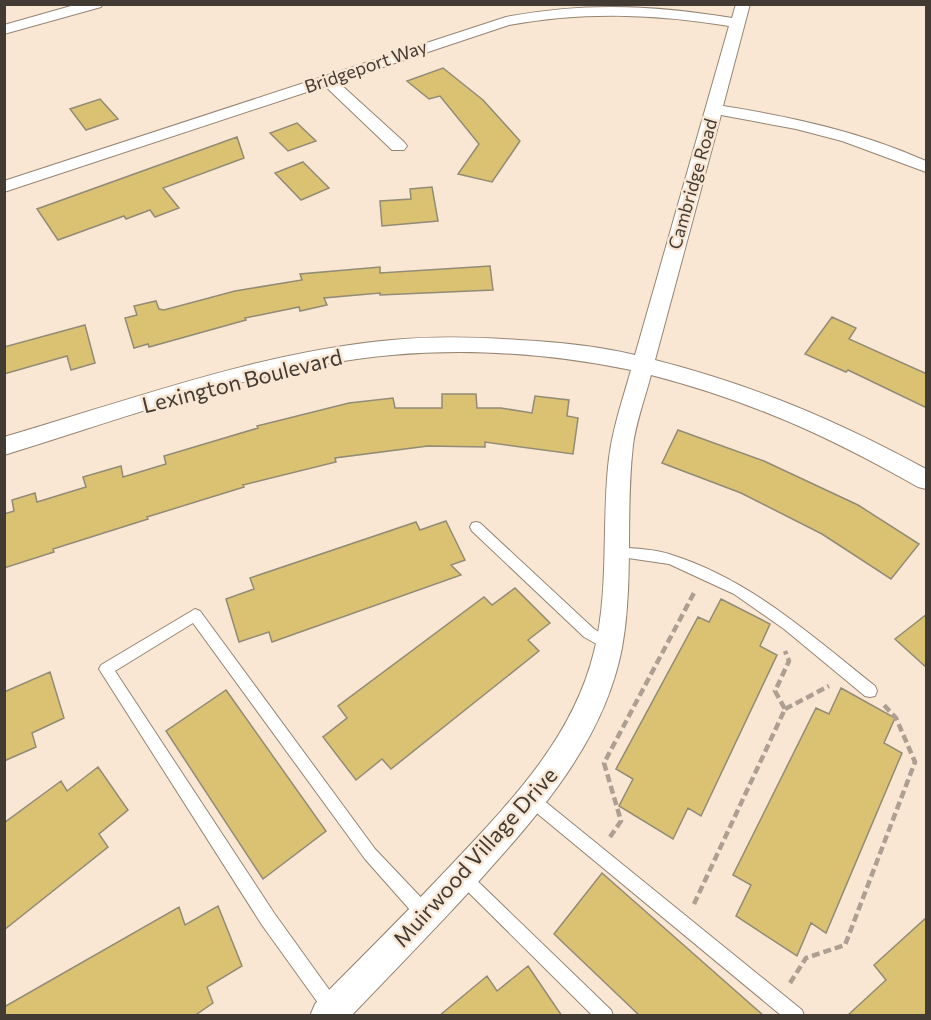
<svg xmlns="http://www.w3.org/2000/svg" width="931" height="1020" font-family="Commissioner,sans-serif">
<style>
.building{fill:#dbc272;stroke:#928b75;stroke-width:1.5}
.lines{fill:none;stroke-linecap:round;stroke-linejoin:round}
.service-casing{stroke:#958573;stroke-width:2}
.minor-casing{stroke:#958573;stroke-width:2}
.path{stroke:#ad9f91;stroke-width:4.5;stroke-dasharray:8 4;stroke-linecap:butt}
.service{fill:#fff;fill-rule:evenodd}
.minor{fill:#fff;fill-rule:evenodd}
.labels{text-anchor:middle;stroke-width:5;stroke-linejoin:round;paint-order:stroke}
.far-street-label{font-size:18px;fill:#423b34;stroke:#f9e7d4}
.street-label{font-size:22px;fill:#423b34;stroke:#f9e7d4}
</style>
<rect width="100%" height="100%" fill="#f9e7d4"/>
<!-- building -->
<path class="building" d="M443 68 483 100 520 141 492 182 458 174 479 144 440 96 429 99 407 81Z
M100 99 118 119 86 130 70 109Z
M297 123 316 141 288 151 270 133Z
M237 137 244 158 163 188 179 208 155 217 150 210 126 219 124 216 58 240 37 209Z
M303 162 329 188 301 200 275 173Z
M432 187 438 221 382 226 380 201 411 199 410 189Z
M490 266 493 290 380 295V293L324 298 327 305 300 311 299 307 245 318 246 320 149 347 148 344 134 348 125 318 137 315 134 306 156 301 159 309 164 310 235 291 302 280 300 274 380 267V273Z
M832 317 856 328 849 339 927 374V408L848 370 846 372 805 354Z
M85 325 95 363 71 370 67 356 4 374V347Z
M442 394H476L477 408H501L532 413 535 396 569 400 567 416 578 418 573 454 485 442V447L428 446 335 458 336 462 243 485 244 487 147 517 148 519 53 549 54 552 4 568V514L14 511 12 500 35 493 37 502 86 487 83 477 121 466 123 477 166 464 164 456 258 428 257 426 349 403 393 398 395 408H442Z
M678 430 764 461 858 505 919 544 891 579 822 534 741 493 662 463Z
M446 521 465 560 451 565 461 575 272 642 269 632 239 642 226 599 254 589 250 578 416 522 420 530Z
M515 588 550 623 528 640 539 651 391 769 382 759 356 780 323 737 347 718 338 706 484 597 492 605Z
M721 599 770 624 760 646 777 655 701 816 688 808 673 839 619 806 633 779 616 769 698 617 709 622Z
M927 614V668L895 639Z
M50 672 64 718 32 733 36 747 4 761V692Z
M841 688 895 718 884 743 902 753 826 933 811 923 797 956 736 916 751 885 733 875 816 708 829 714Z
M226 690 326 831 263 879 166 731Z
M98 767 128 810 99 834 108 847 4 930V823L61 781 67 791Z
M602 873 764 1016H640L554 934Z
M218 906 242 966 207 987 213 1003 194 1016H4V1007L179 907 185 925Z
M927 917V1016H847L886 980 874 965Z
M528 966 562 1016H439L487 976 497 991Z"/>
<g class="lines">
<!-- service casing -->
<g class="service-casing">
<path id="service" d="M476 522 480 523 594 629 614 641 616 645 614 649 609 651 584 637 472 531 470 527 472 523Z
M618 547C635 549 656 549 672 555 751 580 812 636 875 686L877 691 875 696 870 697 865 696 784 629 734 594 669 564 614 556 612 552 614 548Z
M195 609 200 611 375 849 431 908 433 914 431 920 425 922 419 920 365 859 193 623 115 671 274 913 338 1002 340 1008 338 1014 334 1016 326 1014 262 925 99 669 101 665Z
M532 793 537 795 802 1010 804 1016H782L527 805 525 800 527 795Z
M462 868 467 871 611 1010 613 1016H593L457 881 454 876 457 871Z"/>
</g>
<!-- minor casing -->
<g class="minor-casing">
<path id="minor" d="M78 4H103L101 7 4 34V25Z
M736 4H750L723 106C793 117 861 132 926 161V172L842 141 796 129 721 115 655 360C756 386 836 420 926 469V489L918 487C828 436 751 401 651 375 645 398 636 422 633 445 625 513 634 581 622 648 604 741 540 813 479 881 437 927 394 971 351 1016H310L315 1004C362 957 409 910 455 861 513 799 573 737 594 652 609 592 602 528 608 467 611 433 622 402 631 370 553 354 472 348 392 355 259 367 131 416 4 455V437C131 400 259 352 392 340 434 336 476 337 519 340 557 342 598 346 635 355L729 26C655 14 584 11 509 25L338 82 404 142 407 146 404 150H392L325 86 4 192V181L506 17C585 2 653 5 732 18Z"/>
</g>
<!-- path -->
<path class="path" d="M785 709 829 686
M610 837 621 821 604 763 695 591
M694 904 785 709 775 691 789 661 785 651
M790 983 806 958 845 945 915 762 896 718 883 704"/>
<!-- service -->
<use href="#service" class="service"/>
<!-- minor -->
<use href="#minor" class="minor"/>
</g>
<g class="labels">
<!-- far-street labels -->
<g class="far-street-label">
<text transform="translate(366 67) rotate(-19)" y="6">Bridgeport Way</text>
<text transform="translate(693 184) rotate(-74)" y="6">Cambridge Road</text>
</g>
<!-- street labels -->
<g class="street-label">
<text transform="translate(242 381) rotate(-14)" y="8">Lexington Boulevard</text>
<text transform="translate(475 857) rotate(-48)" y="8">Muirwood Village Drive</text>
</g>
</g>
<!-- border -->
<rect width="931" height="1020" fill="none" stroke="#423b34" stroke-width="12"/>
</svg>
